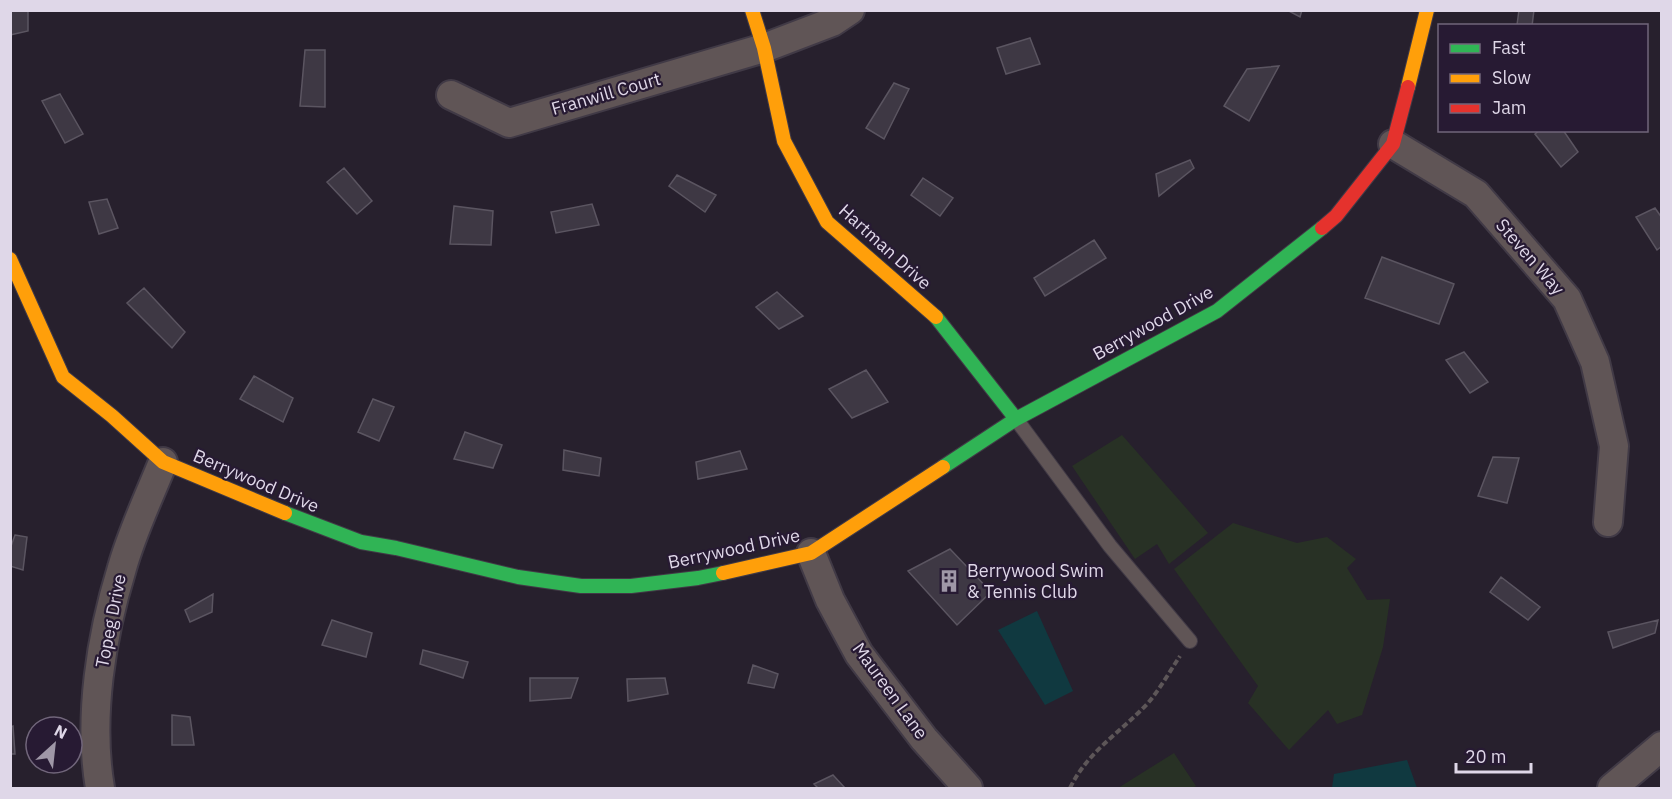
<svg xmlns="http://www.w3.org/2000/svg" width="1672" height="799" font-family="'IBM Plex Sans',sans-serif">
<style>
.green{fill:#283125}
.water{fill:#103940}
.building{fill:#3e3844;stroke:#5b5561;stroke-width:1.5}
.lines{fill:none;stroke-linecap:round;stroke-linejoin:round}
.lane-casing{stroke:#413a46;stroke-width:16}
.street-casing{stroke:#413a46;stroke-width:32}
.fast-casing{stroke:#413a46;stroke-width:16}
.slow-casing{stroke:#413a46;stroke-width:16}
.jam-casing{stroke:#413a46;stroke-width:16}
.path{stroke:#5d5658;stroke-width:4;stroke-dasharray:6 3;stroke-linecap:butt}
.lane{stroke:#605556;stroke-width:14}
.street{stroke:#605556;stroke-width:28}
.fast{stroke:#30b455;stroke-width:14}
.slow{stroke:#ff9f0a;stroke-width:14}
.jam{stroke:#e5322d;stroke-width:14}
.labels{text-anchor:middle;stroke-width:4.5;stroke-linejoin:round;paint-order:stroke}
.street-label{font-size:18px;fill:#dfd7e8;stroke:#271a33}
.poi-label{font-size:18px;fill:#dfd7e8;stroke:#271a33;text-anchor:start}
</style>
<rect width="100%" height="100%" fill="#27202d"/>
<!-- green -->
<path class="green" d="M1122 435 1208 533 1169 564 1157 544 1135 559 1072 466Z
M1233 523 1297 543 1327 537 1356 559 1347 568 1367 600 1390 599 1383 647 1362 715 1337 724 1328 710 1289 750 1248 703 1258 686 1174 569Z
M1174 753 1196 786 1193 788H1118Z"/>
<!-- water -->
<path class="water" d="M1037 611 1073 691 1045 705 998 630Z
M1407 760 1417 788H1332L1334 774Z"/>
<!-- building -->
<path class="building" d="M10 10H28V31L10 35Z
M1287 10H1302L1300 17Z
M1519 10H1534L1532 26 1517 25Z
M1030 38 1040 64 1006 74 997 48Z
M305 50H325V107L300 106Z
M1279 66 1249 121 1224 106 1247 69Z
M894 83 909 89 884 139 866 128Z
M60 94 83 134 65 143 42 101Z
M1540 130H1563L1578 152 1561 167 1535 134Z
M1190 160 1194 168 1159 196 1156 174Z
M344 168 372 201 357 214 327 182Z
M677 175 716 195 705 212 669 186Z
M923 178 953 198 940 216 911 195Z
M107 199 118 228 99 234 89 202Z
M592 204 599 225 556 233 551 212Z
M454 206 493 211 491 245 450 244Z
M1655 208 1662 218V246L1657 250 1636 217Z
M1094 240 1106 258 1045 296 1034 278Z
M1382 257 1454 284 1439 324 1365 298Z
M144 288 185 332 172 348 127 303Z
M777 292 803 316 779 329 756 307Z
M1464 352 1488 382 1470 393 1446 360Z
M866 370 888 402 852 418 829 389Z
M254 376 293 398 283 422 240 399Z
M373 399 394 407 379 441 358 432Z
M465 432 502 445 493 468 454 459Z
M564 450 601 458 599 476 563 470Z
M740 451 747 469 698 479 696 462Z
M1493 457 1519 458 1507 503 1478 496Z
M15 535 27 537 23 570 10 566V549Z
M950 549 991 592 957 625 908 571Z
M1501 577 1540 607 1528 620 1490 592Z
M213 594 212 612 190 622 185 610Z
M332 620 372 633 366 657 322 645Z
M1658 620 1655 633 1613 648 1608 632Z
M423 650 468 662 463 678 420 664Z
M753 665 778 674 774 688 748 683Z
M530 678H578L571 698 530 701Z
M665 678 668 694 628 701 627 679Z
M172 715 190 717 194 745H172Z
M13 726 15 754H10V727Z
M833 775 845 788H818L814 784Z"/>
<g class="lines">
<!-- lane casing -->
<g class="lane-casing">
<path id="lane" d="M1016 419 1110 546 1190 641"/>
</g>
<!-- street casing -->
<g class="street-casing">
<path id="street" d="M451 95 509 123 764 48 832 22 850 10
M1393 144 1476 194 1567 299 1595 362 1614 446 1608 522
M811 553 830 600 859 654 924 739 968 788
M100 788C88 718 101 636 122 568 132 532 149 497 163 462
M1612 788 1662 746"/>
</g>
<!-- fast casing -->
<g class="fast-casing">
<path id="fast" d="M936 317 1016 419
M943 467 1016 419 1217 311 1322 228
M285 513 361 542 396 548 518 577 581 586H631L698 578 723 573"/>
</g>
<!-- slow casing -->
<g class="slow-casing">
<path id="slow" d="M752 10 764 48 784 141 827 222 936 317
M1408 87 1427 10
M10 259 63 377 112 416 163 462 285 513
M723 573 811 553 943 467"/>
</g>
<!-- jam casing -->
<g class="jam-casing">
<path id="jam" d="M1322 228 1336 216 1393 144 1408 87"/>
</g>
<!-- path -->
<path class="path" d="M1070 788C1088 751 1121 732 1148 703 1160 689 1170 671 1180 656"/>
<!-- lane -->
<use href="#lane" class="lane"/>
<!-- street -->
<use href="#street" class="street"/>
<!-- fast -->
<use href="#fast" class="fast"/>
<!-- slow -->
<use href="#slow" class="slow"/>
<!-- jam -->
<use href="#jam" class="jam"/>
</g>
<!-- icons -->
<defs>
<g id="building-bare" transform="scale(1.8)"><path d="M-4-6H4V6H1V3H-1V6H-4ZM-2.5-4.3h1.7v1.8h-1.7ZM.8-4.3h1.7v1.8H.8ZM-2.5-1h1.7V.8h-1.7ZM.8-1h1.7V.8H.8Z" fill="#9f97a7" stroke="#271a33" stroke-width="2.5" paint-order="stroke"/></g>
</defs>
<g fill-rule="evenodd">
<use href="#building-bare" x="949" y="581"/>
</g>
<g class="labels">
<!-- street labels -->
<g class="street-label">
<text transform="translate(606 94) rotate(-16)" y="6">Franwill Court</text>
<text transform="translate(885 247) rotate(42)" y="6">Hartman Drive</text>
<text transform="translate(1530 257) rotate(49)" y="6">Steven Way</text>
<text transform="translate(1153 323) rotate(-29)" y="6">Berrywood Drive</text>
<text transform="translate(256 481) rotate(23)" y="6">Berrywood Drive</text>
<text transform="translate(734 549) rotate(-12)" y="6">Berrywood Drive</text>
<text transform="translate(111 621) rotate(-79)" y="6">Topeg Drive</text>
<text transform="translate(890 691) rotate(54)" y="6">Maureen Lane</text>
</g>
<!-- poi labels -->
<g class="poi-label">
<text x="967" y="577">Berrywood Swim<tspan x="967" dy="21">&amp; Tennis Club</tspan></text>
</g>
</g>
<!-- border -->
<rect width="1672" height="799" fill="none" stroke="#dfd7e8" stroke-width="24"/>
<!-- legend -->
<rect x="1438" y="24" width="210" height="108" fill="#271a33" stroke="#71667b" stroke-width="1.5"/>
<rect x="1450" y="44" width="30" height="9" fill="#30b455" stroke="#71667b" stroke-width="1.5"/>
<text x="1492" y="54" font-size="18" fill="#dfd7e8">Fast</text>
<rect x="1450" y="74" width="30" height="9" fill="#ff9f0a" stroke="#71667b" stroke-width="1.5"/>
<text x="1492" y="84" font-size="18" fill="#dfd7e8">Slow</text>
<rect x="1450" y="104" width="30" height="9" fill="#e5322d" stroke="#71667b" stroke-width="1.5"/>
<text x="1492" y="114" font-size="18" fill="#dfd7e8">Jam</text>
<!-- north arrow -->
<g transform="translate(54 745) rotate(27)"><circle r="28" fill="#271a33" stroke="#71667b" stroke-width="1.5"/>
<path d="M0-4.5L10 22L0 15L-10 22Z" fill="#9f97a7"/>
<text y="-9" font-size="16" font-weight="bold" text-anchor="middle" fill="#dfd7e8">N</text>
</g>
<!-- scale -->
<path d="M1456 763v9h75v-9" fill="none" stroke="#dfd7e8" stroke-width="3"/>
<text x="1465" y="763" font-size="18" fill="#dfd7e8" stroke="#271a33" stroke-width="4.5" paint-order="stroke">20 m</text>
</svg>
